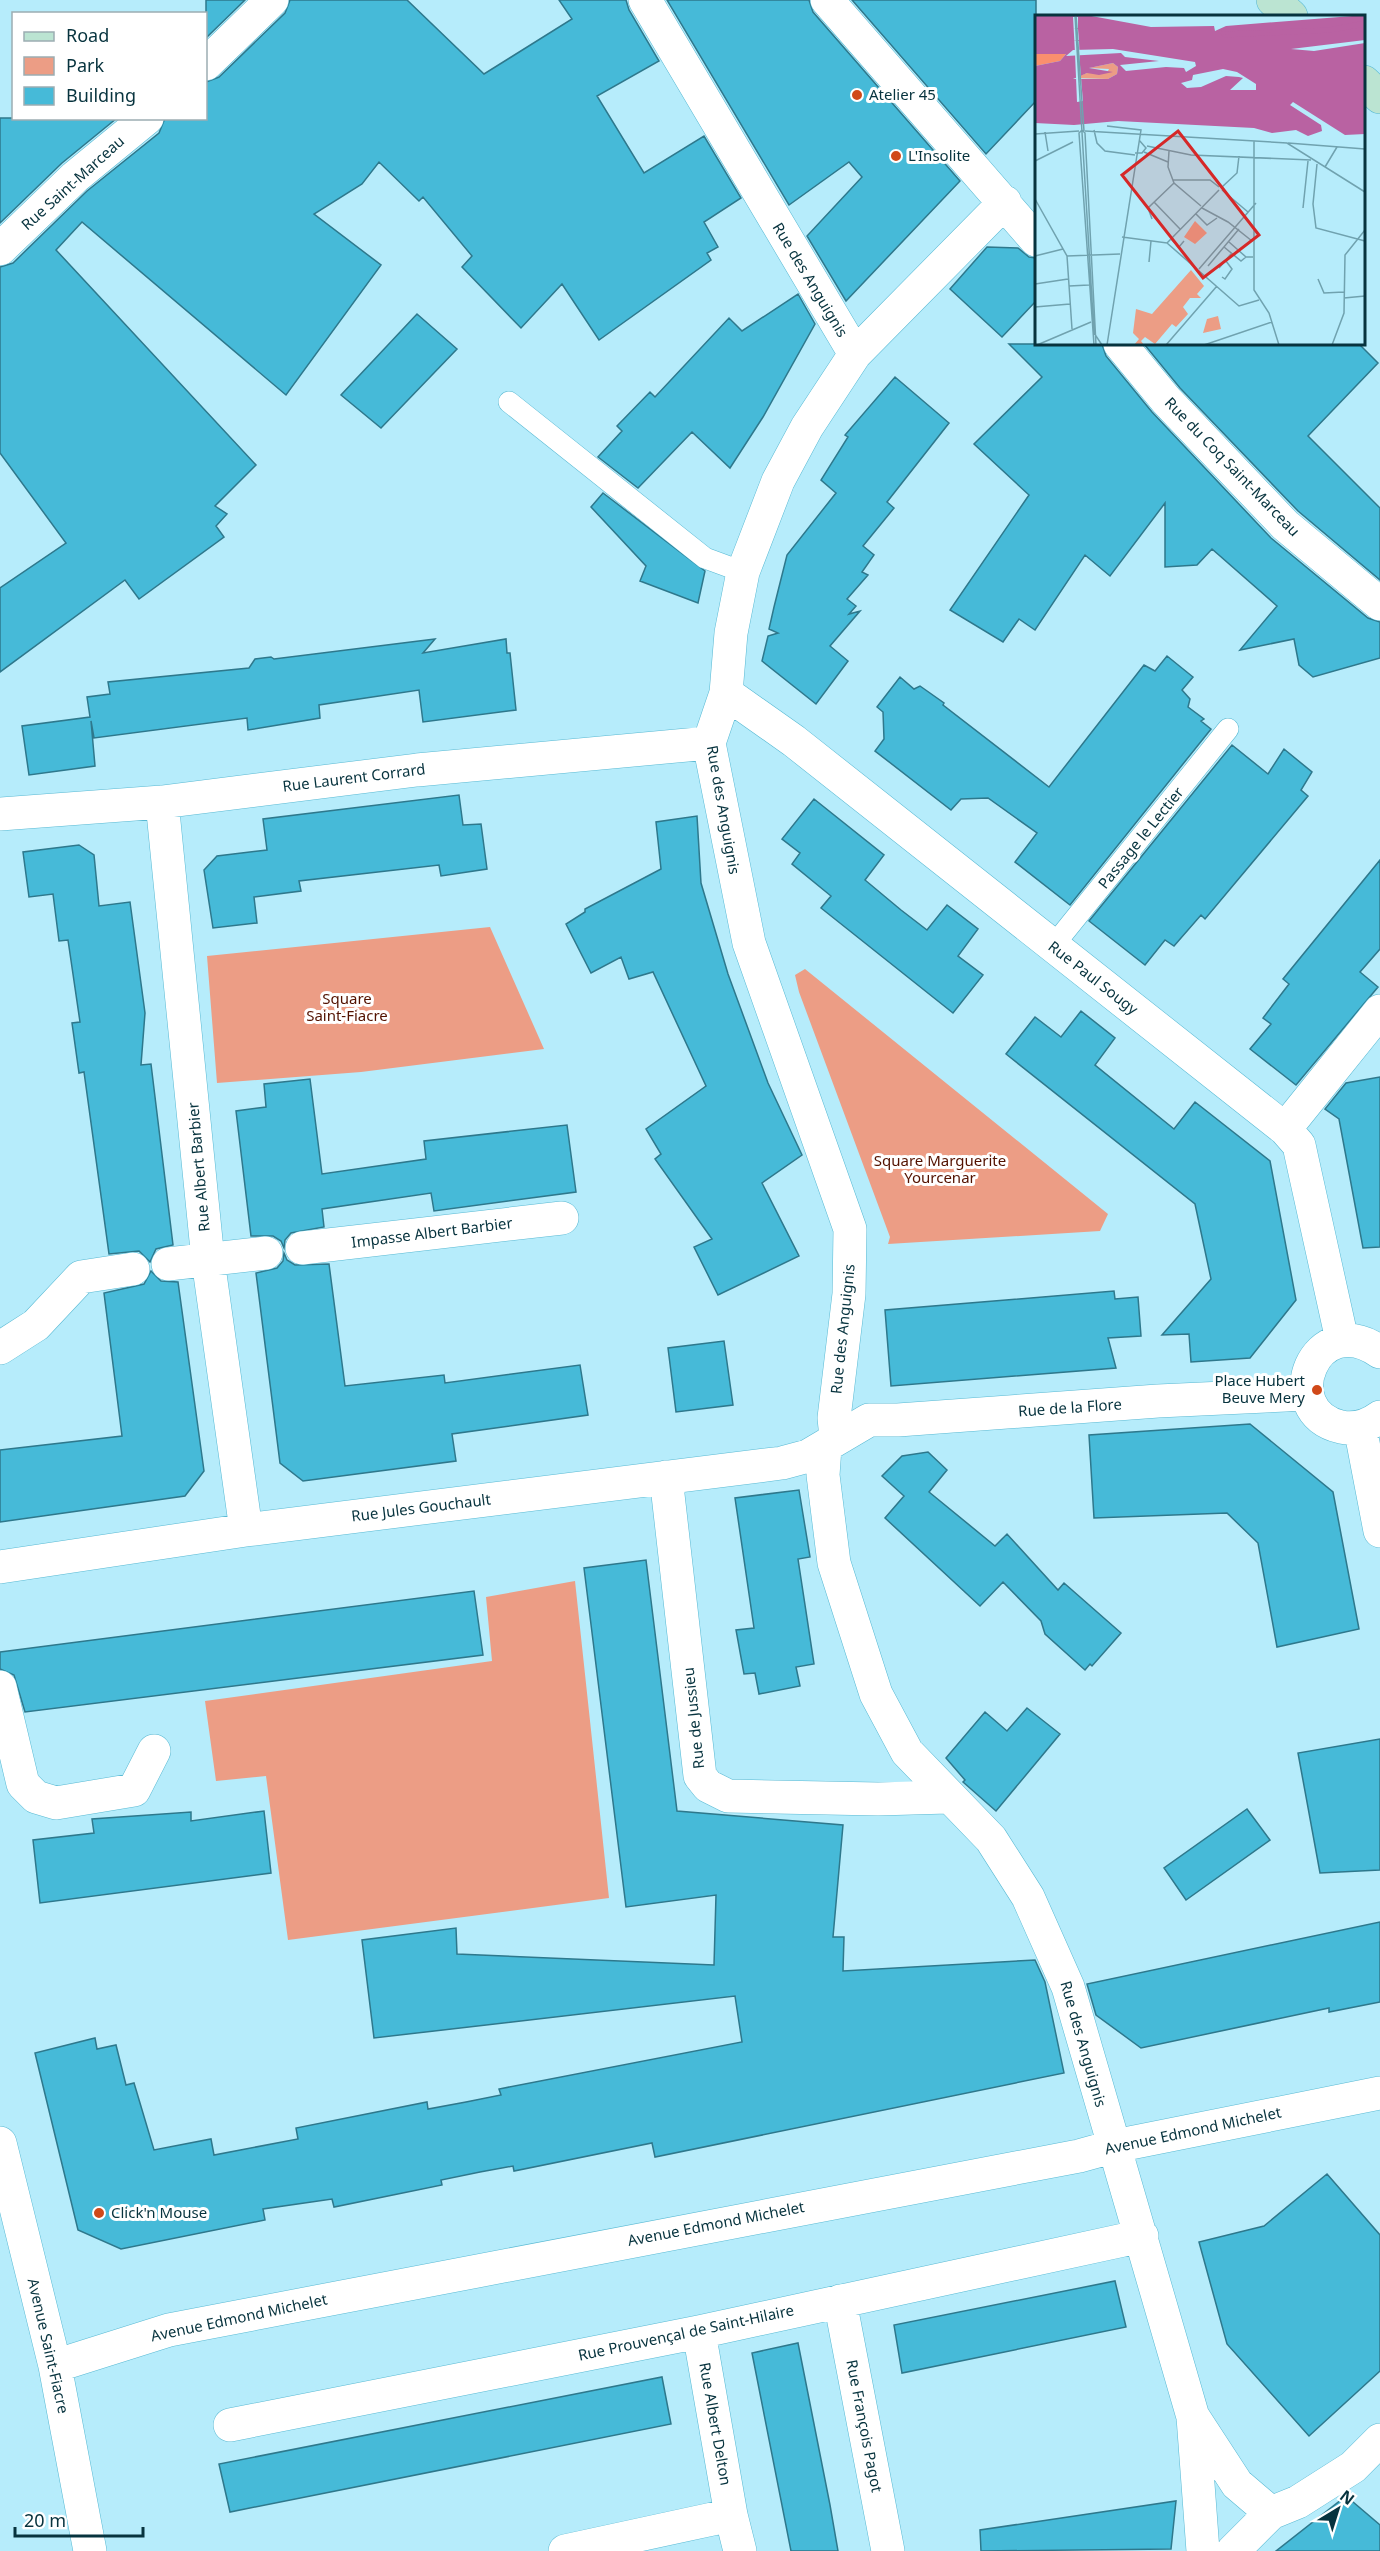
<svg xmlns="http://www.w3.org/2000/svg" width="1380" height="2551" font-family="'Noto Sans',sans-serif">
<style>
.green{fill:#ec9d85}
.building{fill:#46bad8;stroke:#2e788c;stroke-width:1.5}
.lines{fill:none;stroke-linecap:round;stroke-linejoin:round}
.service-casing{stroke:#58b9d3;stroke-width:22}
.minor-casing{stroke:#58b9d3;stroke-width:34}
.secondary-casing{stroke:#58b9d3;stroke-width:34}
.service{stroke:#fff;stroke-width:21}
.minor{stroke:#fff;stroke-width:33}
.secondary{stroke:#bbe4d2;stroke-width:33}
.poi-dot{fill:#d04919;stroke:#fff;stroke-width:2}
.labels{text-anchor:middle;stroke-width:6;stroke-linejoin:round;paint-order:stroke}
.poi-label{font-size:15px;fill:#07333e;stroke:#fff;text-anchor:start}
.street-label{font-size:15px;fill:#07333e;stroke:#fff}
.park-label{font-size:15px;fill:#531200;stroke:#fff}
.inset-river{fill:none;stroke:#b962a2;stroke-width:3}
.inset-road{fill:none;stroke:#70a2af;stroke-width:1.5}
.view{fill:#d62828;fill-opacity:0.15;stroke:#d62828;stroke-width:3}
.inset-edge{fill:none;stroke:#07333e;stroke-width:3}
</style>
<rect width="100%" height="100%" fill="#b6ecfb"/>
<!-- green -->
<path class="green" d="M490 927 544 1049 361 1072 217 1083 207 956Z
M805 969 1108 1214 1100 1231 888 1244 890 1237 799 992 795 975Z
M575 1581 609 1898 288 1940 266 1776 216 1781 205 1701 492 1661 486 1597Z"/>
<!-- building -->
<path class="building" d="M206 0H245L206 38Z
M290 0H407L484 74 572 19 559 0H626L629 10 659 61 597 96 644 173 704 136 741 198 704 222 718 247 707 253 711 260 599 340 562 284 521 328 462 267 472 256 423 197 419 201 379 162 362 184 314 214 381 265 286 395 82 222 56 250 256 465 215 506 227 514 216 526 224 537 139 599 125 580 0 672V588L66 543 0 453V267L13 263 87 191 159 133 165 118H206V82L219 77 285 13Z
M667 0H809L813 12 960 181 846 301 807 236 862 177 849 162 789 205Z
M852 0H1036V101L986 154Z
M0 118H117L62 163 0 223Z
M987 247 1018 248 1029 257 1036 258V301L1002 337 950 289Z
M798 294 815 324 763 417 730 468 692 432 638 488 598 457 622 431 617 426 650 392 655 397 729 318 742 331Z
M417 314 457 349 381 428 341 395Z
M1009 344H1102L1106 356 1152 412 1271 538 1368 618 1380 622V658L1313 677 1299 665 1294 639 1240 650 1277 606 1212 549 1197 565 1165 567V503L1110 576 1085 555 1035 630 1019 619 1003 642 950 610 1029 495 974 444 1042 377Z
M1144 344H1359L1378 363 1308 436 1380 508V580L1298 511 1180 388Z
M895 377 949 423 887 502 894 508 863 546 874 555 862 572 868 575 847 599 856 606 849 614 860 611 830 646 848 661 816 704 762 661 768 636 778 633 769 629 774 607 787 555 836 493 821 480 848 437 845 435Z
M603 493 705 571 698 603 640 581 646 566 591 507Z
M435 639 423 653 506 639 507 653H510L516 710 423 722 419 690 319 705 320 718 248 730 247 718 94 738 91 721 95 766 29 775 22 726 90 717 87 697 110 694 108 682 249 668 255 659 271 657 274 659Z
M1167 656 1193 677 1182 690 1190 699 1188 707 1204 719 1201 721 1211 729 1070 905 1015 862 1037 833 988 798 961 799 951 810 875 751 884 739 883 712 877 707 900 677 914 689 920 686 944 703 943 705 1049 787 1144 665 1155 671Z
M1232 745 1268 774 1284 749 1312 772 1301 790 1308 796 1205 919 1201 915 1174 946 1165 940 1145 965 1089 921Z
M459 795 463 825 481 824 487 869 441 876 439 865 299 881 301 891 254 897 257 923 213 928 204 870 217 856 267 850 263 819Z
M814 799 884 855 865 880 901 910 927 930 947 905 978 929 958 956 983 975 953 1013 821 908 831 896 792 864 800 853 782 839Z
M697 816 701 883 728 974 768 1083 802 1155 762 1183 799 1256 718 1295 694 1247 712 1239 655 1159 661 1154 646 1129 706 1086 653 972 629 979 621 957 591 973 566 924 585 912V909L661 869 656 822Z
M79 845 94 855 99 906 130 902 145 1013 141 1065 151 1064 173 1245 156 1249 150 1262 139 1251 109 1254 84 1072 79 1073 72 1023 80 1022 68 940 59 941 53 894 29 897 23 852Z
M1380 860V949L1360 972 1378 987 1296 1085 1250 1049 1271 1024 1263 1018 1289 984 1283 979Z
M1081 1011 1115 1038 1095 1065 1174 1129 1195 1102 1270 1161 1296 1300 1250 1358 1191 1362 1189 1334 1162 1335 1211 1279 1195 1204 1006 1054 1035 1017 1061 1037Z
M1380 1077V1247L1363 1248 1339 1119 1325 1109 1346 1083Z
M310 1079 322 1174 426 1159 424 1141 567 1125 576 1192 434 1211 431 1193 322 1209 324 1227 291 1233 285 1240 284 1248 281 1241 273 1236H251L236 1111 266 1107 264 1084Z
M284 1253 287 1260 295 1265 329 1264 345 1386 444 1375 445 1383 580 1365 588 1415 452 1434 456 1461 303 1481 280 1463 256 1273 277 1268 283 1261Z
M151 1271 161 1281 178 1282 204 1471 185 1496 0 1522V1450L122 1436 104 1293 144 1284Z
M1114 1291 1115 1299 1138 1297 1141 1336 1108 1338 1116 1368 891 1386 885 1310Z
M724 1341 733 1405 676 1412 668 1348Z
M1250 1424 1333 1492 1359 1629 1277 1647 1258 1543 1227 1513 1094 1518 1089 1435Z
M928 1452 947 1470 929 1492 995 1546 1007 1534 1058 1590 1064 1583 1121 1633 1092 1666 1090 1664 1085 1670 1045 1634 1041 1621 1003 1582 980 1606 885 1518 904 1496 882 1476 902 1456Z
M799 1490 810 1557 798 1559 814 1664 796 1667 800 1686 759 1694 755 1673 744 1674 736 1630 754 1628 735 1498Z
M646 1560 677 1811 843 1825 833 1937H844L843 1971 1035 1960 1045 1982 1064 2073 655 2157 652 2143 514 2171 513 2166 480 2172 441 2180 442 2185 334 2207 332 2199 263 2209 265 2220 121 2249 78 2230 35 2053 95 2038 97 2049 116 2045 126 2085 134 2083 154 2150 211 2139 214 2155 298 2139 296 2128 427 2102 428 2109 466 2102 501 2095 499 2089 742 2042 735 1996 374 2038 362 1940 456 1928 457 1954 714 1965 716 1895 626 1907 584 1568Z
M474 1591 483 1655 25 1712 14 1675 0 1669V1652Z
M1027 1708 1060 1734 996 1811 963 1782 965 1780 946 1758 985 1712 1007 1731Z
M1380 1739V1870L1320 1873 1298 1753Z
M1247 1809 1270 1840 1186 1900 1164 1868Z
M264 1811 271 1873 40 1903 33 1840 94 1833 92 1819 191 1812V1821Z
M1380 1922V2002L1329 2012V2008L1141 2048 1096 2015 1087 1984Z
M1327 2174 1380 2235V2371L1309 2436 1227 2344 1199 2242 1264 2226Z
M1115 2281 1126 2327 902 2373 894 2325Z
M798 2343 830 2505 838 2551H791L752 2353Z
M662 2377 671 2424 230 2512 219 2464Z
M1346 2496 1380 2525V2551H1276Z
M1176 2501 1171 2549 981 2551 980 2530Z"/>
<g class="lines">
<!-- service casing -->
<g class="service-casing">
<path id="service" d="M509 402 705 558 743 572
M1053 946 1228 729"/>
</g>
<!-- minor casing -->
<g class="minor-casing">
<path id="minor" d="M645 0 855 354
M827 0 1036 240
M206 64 272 0
M0 249 75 177 147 118
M1120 344 1166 400 1285 525 1380 604
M726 693 794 741 1285 1129 1299 1145 1302 1159 1342 1340
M162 802 208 1260 246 1530
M0 814 162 802 417 770 709 743
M1285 1129 1380 1011
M302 1248 562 1218
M168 1264 266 1253
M0 1348 36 1325 81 1277 133 1269
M1380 1352C1315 1306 1274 1411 1341 1427 1356 1430 1369 1425 1380 1417
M1360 1427 1380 1531
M836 1437 834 1418 849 1294 850 1229 749 943 709 743 726 693 731 633 743 572 778 481 807 427 855 354 1005 202
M825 1447 823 1475 834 1563 876 1694 907 1752 991 1839 1028 1897 1068 1987 1193 2417 1203 2551
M666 1477 700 1776 708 1786 728 1796 878 1799 948 1797
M0 1567 246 1530 782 1463 808 1456 869 1420H898L1158 1401 1307 1394
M0 1687 23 1784 36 1797 56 1803 134 1790 154 1751
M0 2143 55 2366 90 2551
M840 2301 888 2551
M699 2332 731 2515 740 2551
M55 2366 169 2330 1079 2156 1115 2146 1380 2093
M1194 2418 1237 2484 1271 2513
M230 2425 699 2332 1142 2236
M565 2551 731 2515
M1233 2551 1271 2513 1298 2502 1353 2467 1380 2440"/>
</g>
<!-- secondary casing -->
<g class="secondary-casing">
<path id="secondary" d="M1273 0 1291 16
M1364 82 1380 97"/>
</g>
<!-- service -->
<use href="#service" class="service"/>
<!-- minor -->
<use href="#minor" class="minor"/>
<!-- secondary -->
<use href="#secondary" class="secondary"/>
</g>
<!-- markers -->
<g class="poi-dot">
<circle cx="857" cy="95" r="6"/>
<circle cx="896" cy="156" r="6"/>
<circle cx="1317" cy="1390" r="6"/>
<circle cx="99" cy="2213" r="6"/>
</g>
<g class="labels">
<!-- poi labels -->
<g class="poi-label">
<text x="869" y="100">Atelier 45</text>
<text x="908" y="161">L'Insolite</text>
<text x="1305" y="1386" text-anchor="end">Place Hubert<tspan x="1305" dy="17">Beuve Mery</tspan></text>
<text x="111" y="2218">Click'n Mouse</text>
</g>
<!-- street labels -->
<g class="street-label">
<text transform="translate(73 183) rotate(-42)" y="5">Rue Saint-Marceau</text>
<text transform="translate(810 280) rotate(59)" y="5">Rue des Anguignis</text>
<text transform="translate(1232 467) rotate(46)" y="5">Rue du Coq Saint-Marceau</text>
<text transform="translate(354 778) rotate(-7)" y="5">Rue Laurent Corrard</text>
<text transform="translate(723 810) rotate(80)" y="5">Rue des Anguignis</text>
<text transform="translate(1141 838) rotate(-51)" y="5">Passage le Lectier</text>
<text transform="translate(1093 978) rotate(38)" y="5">Rue Paul Sougy</text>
<text transform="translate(199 1167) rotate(-95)" y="5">Rue Albert Barbier</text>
<text transform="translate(432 1233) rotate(-7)" y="5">Impasse Albert Barbier</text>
<text transform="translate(843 1329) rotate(-84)" y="5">Rue des Anguignis</text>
<text transform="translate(1070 1408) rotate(-4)" y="5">Rue de la Flore</text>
<text transform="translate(421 1508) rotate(-7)" y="5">Rue Jules Gouchault</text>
<text transform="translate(694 1718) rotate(-96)" y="5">Rue de Jussieu</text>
<text transform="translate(1083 2044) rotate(74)" y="5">Rue des Anguignis</text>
<text transform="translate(1193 2131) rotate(-12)" y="5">Avenue Edmond Michelet</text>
<text transform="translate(716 2224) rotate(-11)" y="5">Avenue Edmond Michelet</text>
<text transform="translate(239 2318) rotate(-12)" y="5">Avenue Edmond Michelet</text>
<text transform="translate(686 2333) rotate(-12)" y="5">Rue Prouvençal de Saint-Hilaire</text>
<text transform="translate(48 2346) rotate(77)" y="5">Avenue Saint-Fiacre</text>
<text transform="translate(715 2424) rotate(80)" y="5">Rue Albert Delton</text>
<text transform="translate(864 2426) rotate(79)" y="5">Rue François Pagot</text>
</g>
<!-- park labels -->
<g class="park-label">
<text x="347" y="1004">Square<tspan x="347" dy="17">Saint-Fiacre</tspan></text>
<text x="940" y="1166">Square Marguerite<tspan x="940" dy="17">Yourcenar</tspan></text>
</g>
</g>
<!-- overview -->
<g transform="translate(1035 15)">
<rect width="330" height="330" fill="#b6ecfb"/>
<path d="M78 48 83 52 82 59 73 64 38 63 52 58H72L74 54 54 53ZM160 206 172 218 160 229 149 222ZM156 255 169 271 162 279 166 283H155L148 292 153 299 141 312 137 309 120 329 110 322 106 326 109 330H99L104 324 98 318 101 294 117 299ZM183 301 186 314 168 318 172 304Z" fill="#ec9d85"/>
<path d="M0 39H31L25 46 0 51Z" fill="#fa8f6e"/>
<path d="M51 0 116 12 179 11 180 16 191 11 330 0V25L256 34 279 36 330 28V119L310 120 258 87 255 90 286 110 287 116 273 121 261 115 237 118 219 113 83 106 39 110 0 108V51L25 46 31 39H0V1ZM78 34 160 47 161 51 151 57 149 53 131 52 91 56 85 50 124 46 90 42 86 38 31 41 38 35ZM78 48 83 52 82 59 73 64H38L52 58 64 60 78 57 54 53ZM188 54 202 57 221 69V75H195L208 63 204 62 191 61 166 72 152 73 146 68 157 65 158 60Z" fill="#b962a2" fill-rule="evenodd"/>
<path d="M38 2H43V13L39 14H43L44 25H39L44 26 45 50H41H45L47 75H42H47L48 86 42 87 40 38 43 37 40 38Z" fill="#b6ecfb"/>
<path class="inset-river" d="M184 16 190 21 296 16 330 10M187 18 294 14 330 7"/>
<path class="inset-road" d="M40 0 59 318 67 330M41 0 49 116M71 0H151M59 115 62 128 70 136 100 140M50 116 252 128 330 177M10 117 13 136M0 119 44 116M219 126V275L234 298 244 330M253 128 330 134M112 131 156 140 276 145M134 136 133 152 139 168 166 191M109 137 133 147M100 138H107L111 133 104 125M0 146 38 127M282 149 278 189 281 213 330 226M290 152 302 132M138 165H175L184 172M187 172 202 158 204 141M187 175 213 197M0 184 32 241 37 314M119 187 145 214M167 193 193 207 217 226M268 193 273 146M161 199 172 210 182 203M117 204 113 193 139 168M87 222 132 228 184 175M136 224 144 232 149 226M194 227 211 242H218M132 228 204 291 224 285M189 232 206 246 211 242M0 241 28 234M32 241 85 239M114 247 116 226M173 251 204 214M184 253 196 239M164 254 221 188M187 262 190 264 197 254 191 246M283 264 289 278 309 277M0 269 33 264M34 271 54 270M309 283 330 281M0 292 35 289M2 330 56 307M59 330 44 118 47 115 50 118 61 330M72 330 106 115 72 111M131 330 182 271M169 330 237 307M297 330 309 298 310 240 330 215"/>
<path class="view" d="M143 116 224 220 168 263 87 160Z"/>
<rect width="330" height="330" class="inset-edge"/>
</g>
<!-- legend -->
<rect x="12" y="12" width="195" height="108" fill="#ffffff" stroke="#9cadb2" stroke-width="1.5"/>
<rect x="24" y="32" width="30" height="9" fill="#bbe4d2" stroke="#9cadb2" stroke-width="1.5"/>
<text x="66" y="42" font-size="18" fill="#07333e">Road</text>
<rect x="24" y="57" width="30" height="18" fill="#ec9d85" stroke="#9cadb2" stroke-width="1.5"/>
<text x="66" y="72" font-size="18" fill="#07333e">Park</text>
<rect x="24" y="87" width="30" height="18" fill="#46bad8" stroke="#9cadb2" stroke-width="1.5"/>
<text x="66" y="102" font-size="18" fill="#07333e">Building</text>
<!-- north arrow -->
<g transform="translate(1338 2509) rotate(38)" stroke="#ffffff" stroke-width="4.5" paint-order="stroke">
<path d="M0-4.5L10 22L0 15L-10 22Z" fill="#07333e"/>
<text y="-9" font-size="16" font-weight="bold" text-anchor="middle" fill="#07333e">N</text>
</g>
<!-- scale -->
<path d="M15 2527v9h128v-9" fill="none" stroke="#07333e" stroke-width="3"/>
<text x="24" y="2527" font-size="18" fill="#07333e" stroke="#ffffff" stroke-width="4.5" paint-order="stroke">20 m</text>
</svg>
